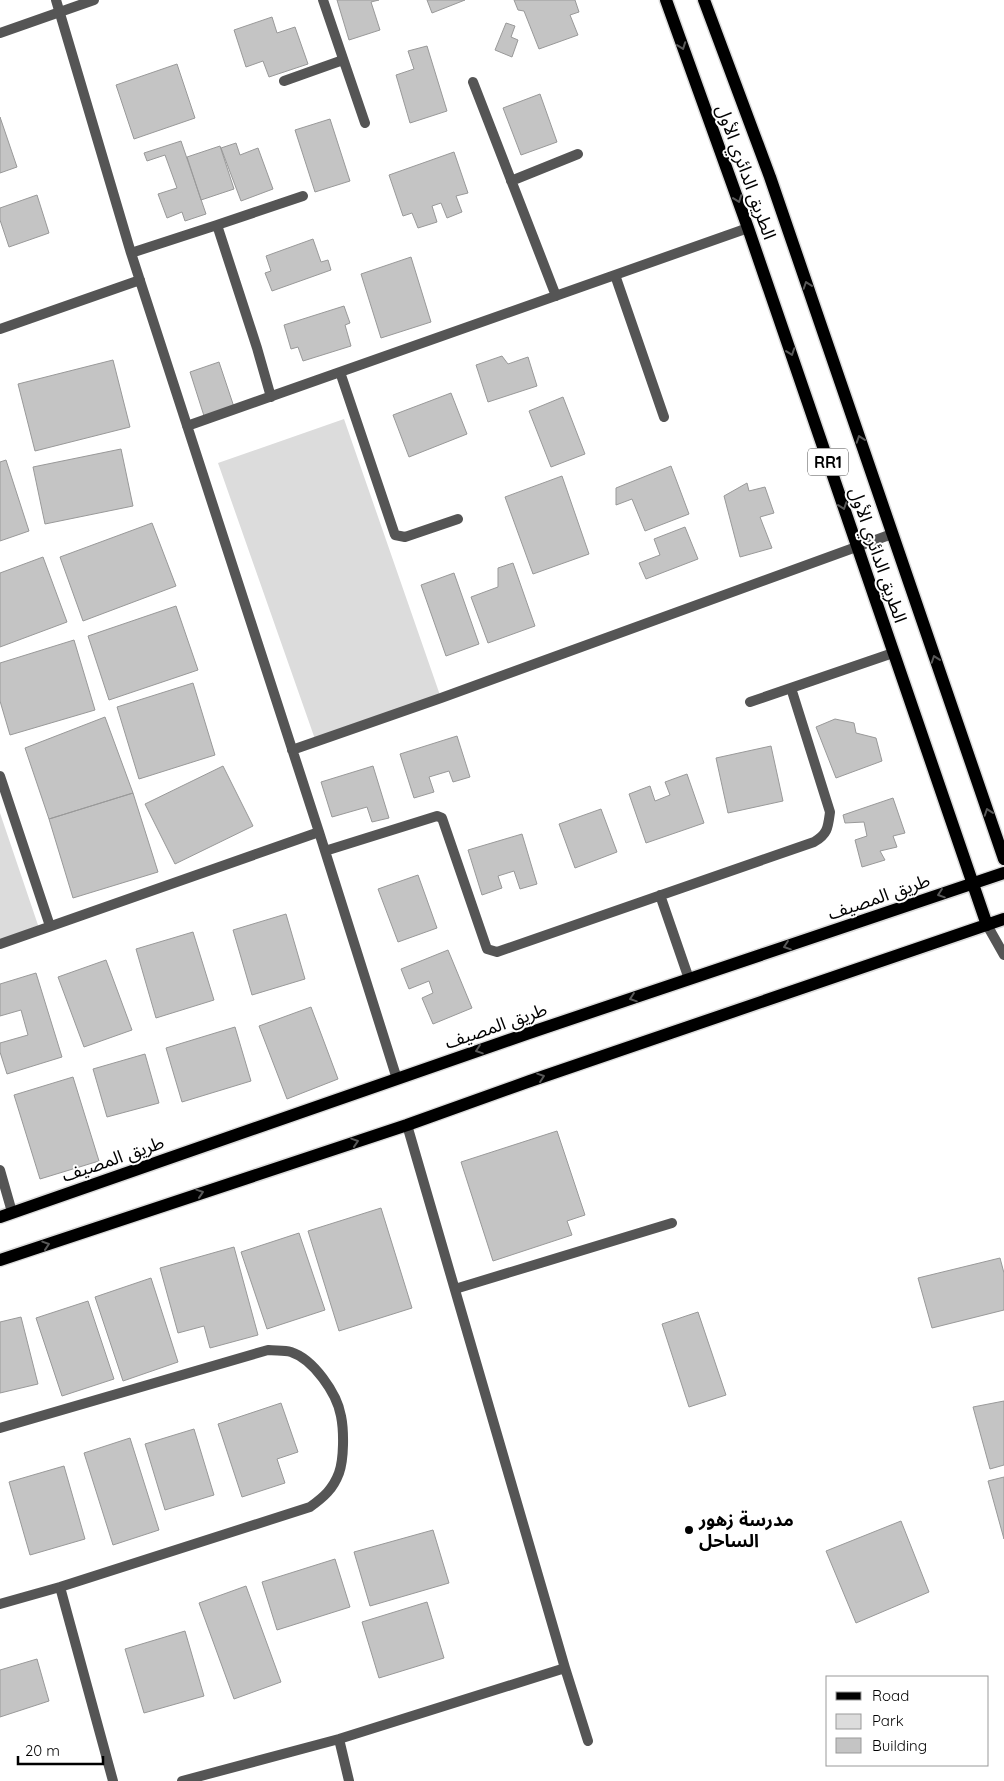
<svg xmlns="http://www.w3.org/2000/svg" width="1004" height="1781" font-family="Quicksand,'Noto Sans Arabic',sans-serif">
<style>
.green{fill:#dcdcdc}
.building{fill:#c4c4c4;stroke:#999}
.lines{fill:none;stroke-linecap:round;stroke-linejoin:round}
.primary-casing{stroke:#dbdbdb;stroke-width:15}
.minor{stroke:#555;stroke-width:10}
.tertiary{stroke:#555;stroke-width:10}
.primary{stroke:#000;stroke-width:12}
.oneway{stroke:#595959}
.poi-dot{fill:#000;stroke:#fff;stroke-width:2}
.labels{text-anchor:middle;stroke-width:4;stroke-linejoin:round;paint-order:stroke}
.shield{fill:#fff;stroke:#4c4c4c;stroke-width:1}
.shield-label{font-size:16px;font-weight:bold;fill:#000}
.street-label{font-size:18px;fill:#000;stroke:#fff}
.poi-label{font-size:18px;font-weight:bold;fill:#000;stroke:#fff;text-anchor:start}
</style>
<rect width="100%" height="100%" fill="#fff"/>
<!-- green -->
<path class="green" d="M344 419 441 698 316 742 218 463Z
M0 813 40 931 0 945Z"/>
<!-- building -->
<path class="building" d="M337 0H379L371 2 380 30 349 40Z
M427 0H465L432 13Z
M514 0H575L579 12 570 15 578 35 539 49 524 11 518 10Z
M272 17 277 33 295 27 308 64 269 77 263 61 246 67 234 30Z
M506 23 515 26 511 37 518 40 512 57 495 50Z
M427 46 447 111 410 123 396 75 414 69 408 51Z
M177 64 195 118 134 139 116 85Z
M540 94 557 142 521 155 503 108Z
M0 117 17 167 0 173Z
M330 119 350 181 315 192 295 130Z
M181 141 206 214 185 221 182 212 167 218 158 194 177 188 165 155 147 161 144 153Z
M236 143 240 155 258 148 273 189 241 201 221 148Z
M220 146 234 189 201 200 187 157Z
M454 152 468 193 456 196 462 212 447 218 441 203 432 206 437 222 418 228 412 213 403 216 389 175Z
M37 195 49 233 9 247 0 220V208Z
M313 239 321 262 328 260 331 270 272 291 265 273 271 271 266 256Z
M411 257 431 322 381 338 361 274Z
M344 306 350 323 345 325 351 346 303 361 298 347 291 349 284 325Z
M502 356 508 364 528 357 537 386 488 402 476 365Z
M113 360 130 427 35 451 18 384Z
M219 362 235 410 205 419 190 372Z
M451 393 467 434 409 457 393 415Z
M563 397 585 454 551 467 529 411Z
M121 449 133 506 45 524 33 467Z
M6 460 29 531 0 541V462Z
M671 466 689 514 645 531 632 499 616 505V488Z
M562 476 589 554 533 574 505 497Z
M747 483 749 491 765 487 774 513 760 517 772 548 740 557 724 496Z
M152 523 176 586 83 621 60 557Z
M685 527 698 559 646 579 639 563 660 555 654 539Z
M43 557 67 622 0 647V573Z
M513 563 535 626 488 643 471 597 498 587V568Z
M454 573 479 644 446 656 421 585Z
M176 606 198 670 109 700 88 636Z
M74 640 95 710 10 735 0 701V663Z
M193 683 215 755 139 779 117 707Z
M105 717 133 793 49 819 25 748Z
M835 719 854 723 856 733 876 738 882 761 836 778 816 727Z
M457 736 470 777 453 782 449 771 429 777 434 792 414 798 400 754Z
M771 746 783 801 728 813 716 758Z
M223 766 253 826 175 864 145 804Z
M373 766 389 818 372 822 367 807 332 817 321 782Z
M687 774 704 823 646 843 629 794 650 786 655 801 670 795 665 782Z
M133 793 158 872 73 898 49 819Z
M893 798 905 833 893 836 897 847 880 851 885 860 862 867 855 840 867 836 864 822 845 823 843 815Z
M601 809 617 852 575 868 559 824Z
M522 834 537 884 520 889 514 871 498 876 502 888 482 895 468 850Z
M418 875 437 928 398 942 378 889Z
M286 914 305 979 252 995 233 930Z
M193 932 214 1000 156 1018 136 949Z
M448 950 472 1008 433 1024 422 998 433 993 429 981 409 989 401 969Z
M106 960 132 1030 84 1047 58 977Z
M36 973 62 1057 7 1074 0 1052V1043L28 1035 21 1010 0 1016V984Z
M311 1007 338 1079 287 1099 259 1026Z
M235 1027 251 1081 182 1102 166 1048Z
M145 1054 159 1103 107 1117 93 1069Z
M73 1077 99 1161 40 1179 14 1095Z
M557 1131 585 1215 567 1221 572 1235 493 1261 461 1162Z
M381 1208 412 1308 339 1331 308 1231Z
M299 1233 325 1310 267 1329 241 1252Z
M234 1247 258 1335 210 1348 204 1326 178 1333 160 1268Z
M1000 1258 1004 1273V1310L932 1328 918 1278Z
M151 1278 178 1362 123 1381 95 1297Z
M88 1301 114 1379 62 1396 36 1318Z
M698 1312 726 1395 689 1407 662 1324Z
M21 1317 38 1384 0 1393V1322Z
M1004 1401V1465L990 1469 973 1407Z
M281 1403 298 1452 277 1459 285 1483 242 1497 218 1424Z
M194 1429 214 1495 165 1510 145 1444Z
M130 1438 159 1530 113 1545 84 1453Z
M64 1466 85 1539 30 1555 9 1482Z
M1004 1477V1539L988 1481Z
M901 1521 929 1592 856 1623 826 1551Z
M433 1530 449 1583 370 1606 354 1552Z
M335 1559 350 1607 277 1630 262 1582Z
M246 1586 281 1682 234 1699 199 1603Z
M427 1602 444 1658 379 1678 362 1622Z
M185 1631 204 1696 144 1713 125 1649Z
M37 1659 49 1701 0 1717V1670Z"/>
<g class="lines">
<!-- primary casing -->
<g class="primary-casing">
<path id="primary" d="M666 0 748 228 987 925
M704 0 770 177 1004 859
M0 1217 529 1033 1004 873
M0 1260 407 1125 530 1081 1004 919"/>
</g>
<!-- minor -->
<path class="minor" d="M56 0 131 253 319 832 397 1079
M323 0 365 123
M284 81 343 60
M473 82 556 296
M511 181 578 154
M131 253 217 225
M615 275 664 417
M0 329 140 280
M340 372 395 535 405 537 458 519
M271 397 257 348 217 225 303 196
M187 426 748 228
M750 702 893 653
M292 750 441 698 892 534
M0 776 50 926
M325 851 437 816 442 818 487 949 497 952 814 842C828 834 828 827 830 812L791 688
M660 895 689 979
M987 925 1004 955
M0 944 319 832
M407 1125 565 1668 588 1741
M0 1170 12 1212
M455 1289 672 1223
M0 1428 268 1350C275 1351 284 1350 291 1352 313 1359 337 1393 341 1416 344 1431 344 1459 339 1473 333 1489 324 1497 310 1507L60 1587 0 1604
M60 1587 113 1781
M339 1739 349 1781
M182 1781 339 1739 565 1668"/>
<!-- tertiary -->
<path class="tertiary" d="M0 33 94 0"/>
<!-- primary -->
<use href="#primary" class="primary"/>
</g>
<!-- one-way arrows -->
<defs><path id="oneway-chevron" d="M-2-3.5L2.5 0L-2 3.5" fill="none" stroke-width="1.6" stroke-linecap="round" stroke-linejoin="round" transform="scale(1.25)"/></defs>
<g class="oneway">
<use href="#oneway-chevron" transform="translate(682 46) rotate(70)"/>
<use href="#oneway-chevron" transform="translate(738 199) rotate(70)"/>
<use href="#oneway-chevron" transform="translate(807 285) rotate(-109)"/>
<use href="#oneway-chevron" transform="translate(791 352) rotate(71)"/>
<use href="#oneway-chevron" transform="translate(860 439) rotate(-109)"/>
<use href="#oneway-chevron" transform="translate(843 506) rotate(71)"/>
<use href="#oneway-chevron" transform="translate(935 659) rotate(-109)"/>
<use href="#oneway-chevron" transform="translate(988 812) rotate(-109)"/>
<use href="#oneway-chevron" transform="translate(941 894) rotate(161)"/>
<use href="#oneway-chevron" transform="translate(787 946) rotate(161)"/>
<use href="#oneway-chevron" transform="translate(633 998) rotate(161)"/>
<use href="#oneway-chevron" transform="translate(479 1050) rotate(161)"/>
<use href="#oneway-chevron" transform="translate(541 1077) rotate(-19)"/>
<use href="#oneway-chevron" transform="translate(355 1142) rotate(-18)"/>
<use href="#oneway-chevron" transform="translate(200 1193) rotate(-18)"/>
<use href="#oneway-chevron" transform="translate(46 1245) rotate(-18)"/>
</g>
<!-- markers -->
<circle class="poi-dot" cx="689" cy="1530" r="5"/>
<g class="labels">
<!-- shield labels -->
<rect class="shield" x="808" y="448.5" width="40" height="27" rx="4"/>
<g class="shield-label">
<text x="828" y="468">RR1</text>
</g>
<!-- street labels -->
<g class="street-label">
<text transform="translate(746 172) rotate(70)" y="6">الطريق الدائري الأول</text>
<text transform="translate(878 555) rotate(71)" y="6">الطريق الدائري الأول</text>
<text transform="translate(879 897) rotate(-19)" y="6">طريق المصيف</text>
<text transform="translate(496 1026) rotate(-19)" y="6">طريق المصيف</text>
<text transform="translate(113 1159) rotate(-19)" y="6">طريق المصيف</text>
</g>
<!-- poi labels -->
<g class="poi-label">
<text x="699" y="1526">مدرسة زهور<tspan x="699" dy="21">الساحل</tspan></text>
</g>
</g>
<!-- legend -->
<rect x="826" y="1676" width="162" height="90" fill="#ffffff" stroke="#999999"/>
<rect x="836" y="1692" width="25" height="8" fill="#000000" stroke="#999999"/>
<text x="872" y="1701" font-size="15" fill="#000000">Road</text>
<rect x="836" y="1714" width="25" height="15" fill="#dcdcdc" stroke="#999999"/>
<text x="872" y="1726" font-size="15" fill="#000000">Park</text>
<rect x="836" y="1738" width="25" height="15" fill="#c4c4c4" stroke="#999999"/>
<text x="872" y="1751" font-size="15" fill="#000000">Building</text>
<!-- scale -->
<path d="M18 1756v8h85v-8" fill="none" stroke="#000000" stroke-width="2.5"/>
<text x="25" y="1756" font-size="15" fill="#000000" stroke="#ffffff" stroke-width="4" paint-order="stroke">20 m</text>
</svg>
